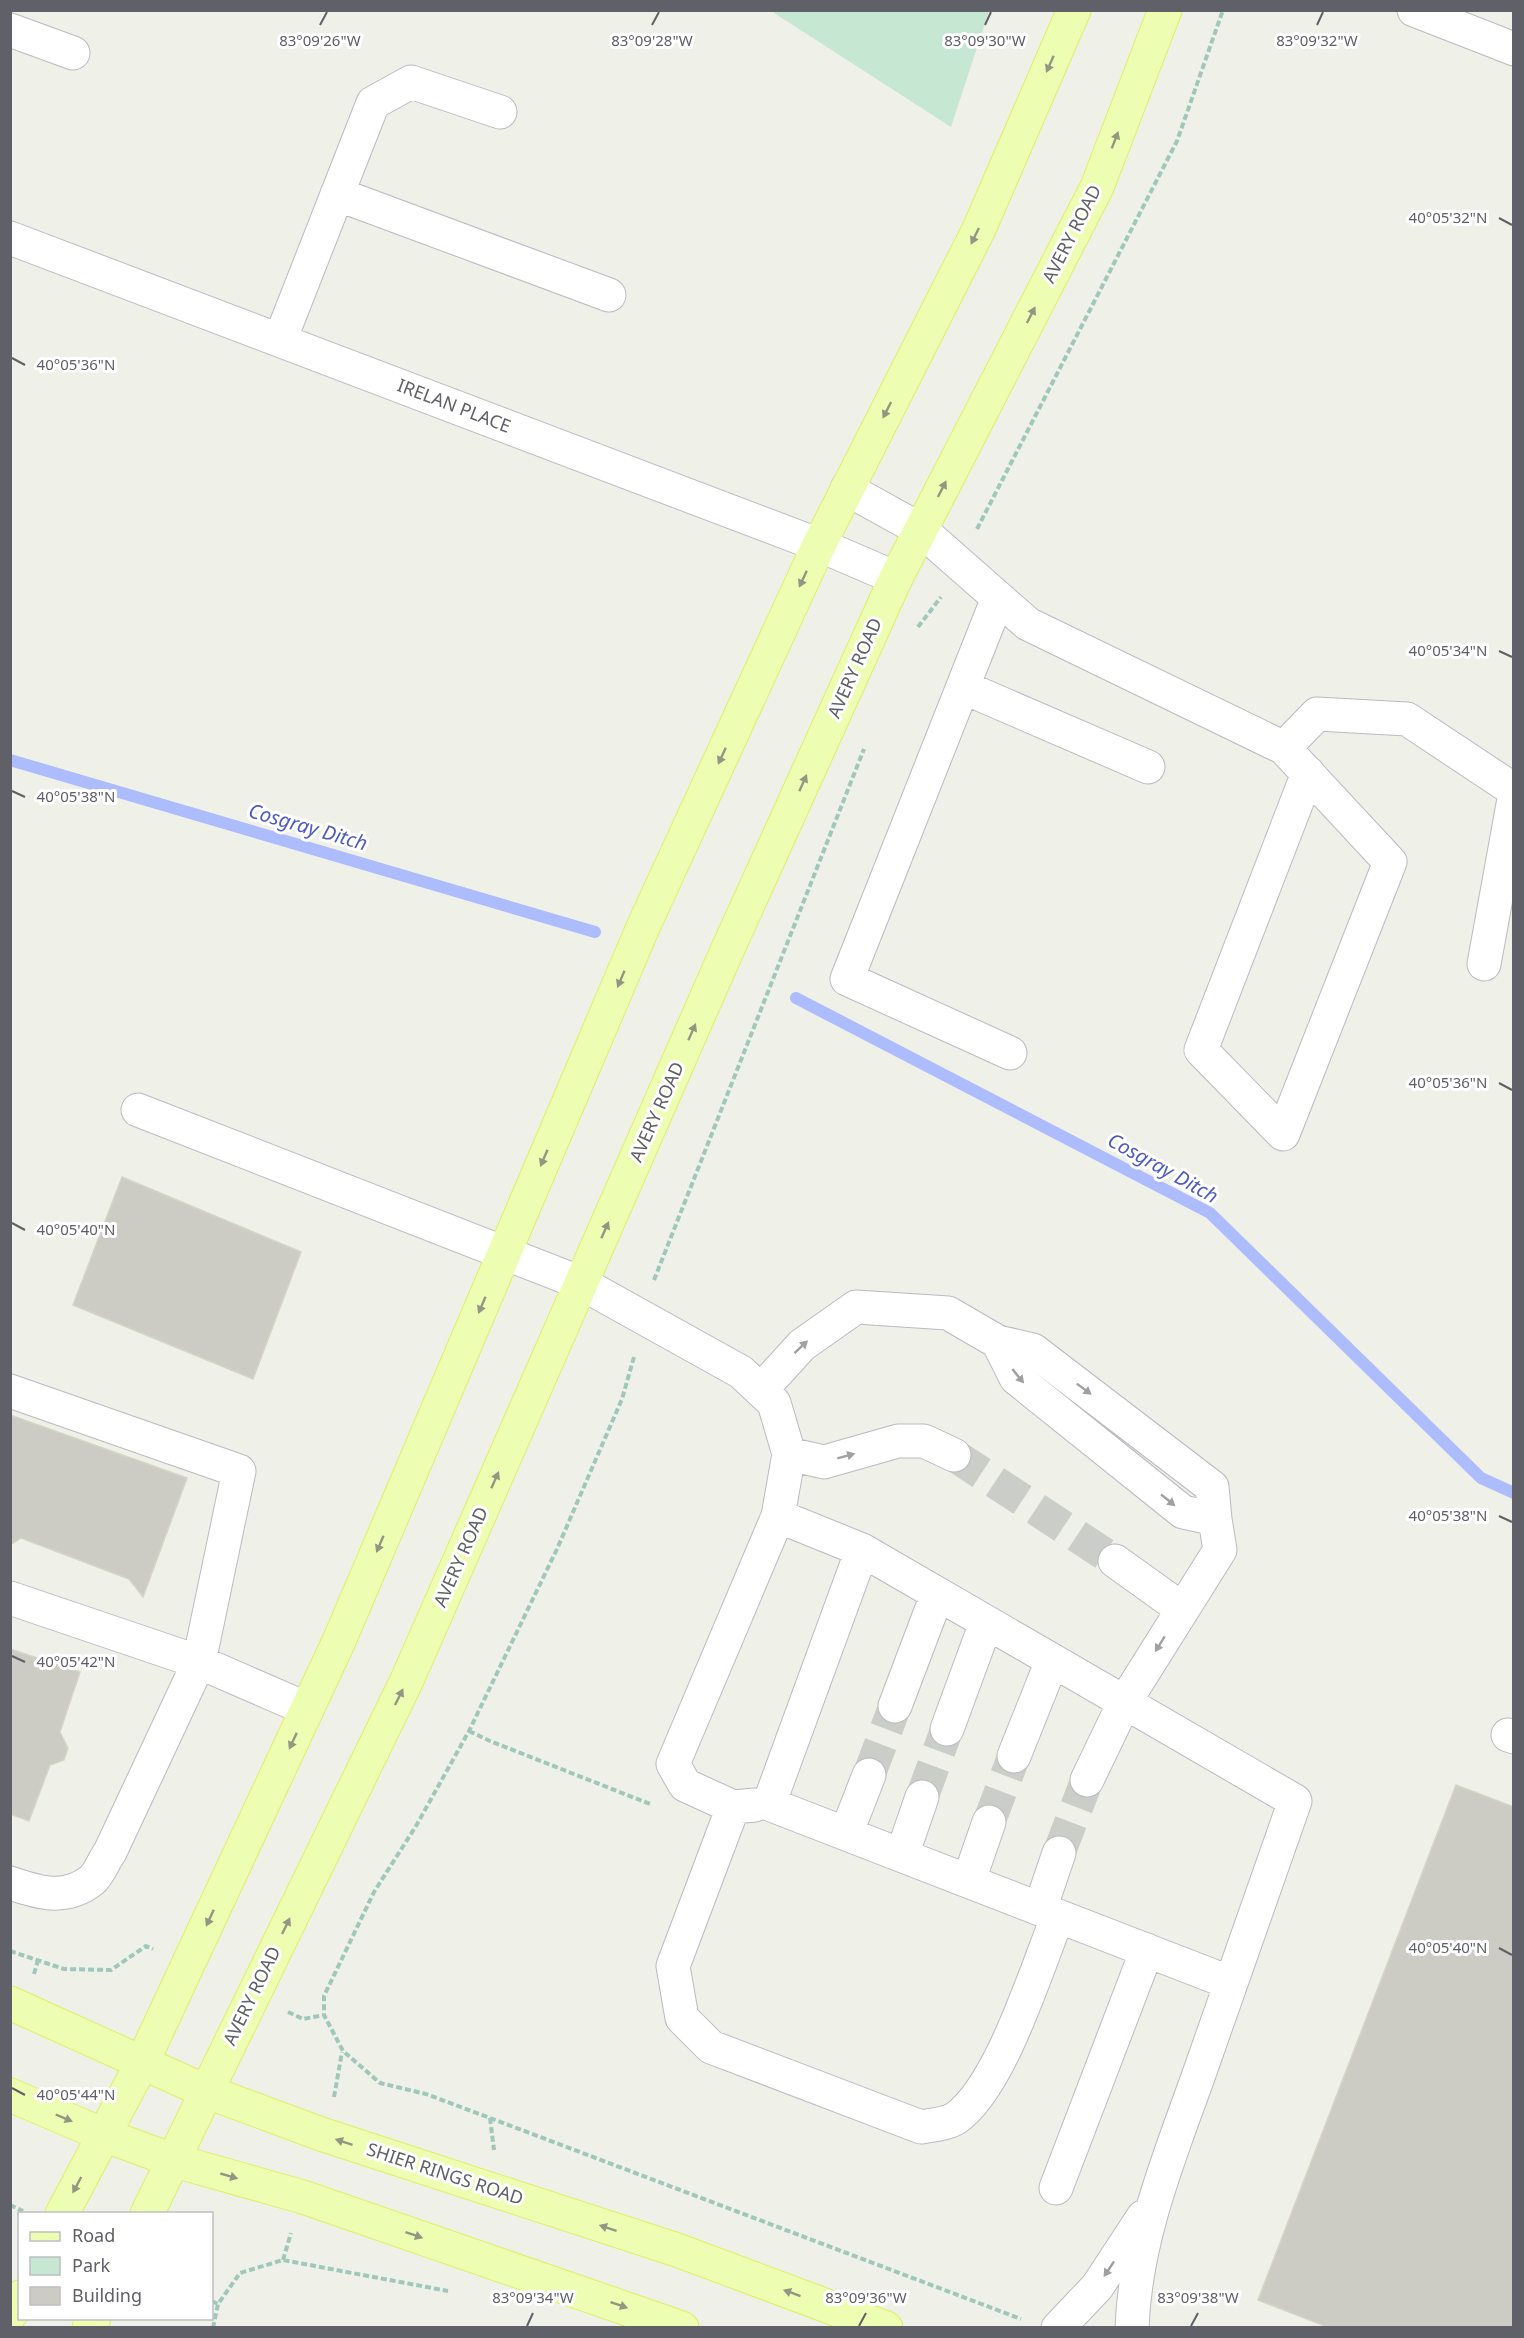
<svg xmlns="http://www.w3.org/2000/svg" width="1524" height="2338" font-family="'Noto Sans',sans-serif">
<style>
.green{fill:#c6e7d2}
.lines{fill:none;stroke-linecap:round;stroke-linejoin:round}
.stream{stroke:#acbcfc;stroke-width:12}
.building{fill:#ccccc4;stroke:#d5d5c6;stroke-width:1.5}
.minor-tunnel{stroke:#cbcdc8;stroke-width:33;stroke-dasharray:33 16;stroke-linecap:butt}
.minor-casing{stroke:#babac1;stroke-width:35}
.major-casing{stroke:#e2ee64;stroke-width:35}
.path{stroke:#9fc7ba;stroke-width:4;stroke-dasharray:6 3;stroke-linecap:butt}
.minor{stroke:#fff;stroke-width:33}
.major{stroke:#edfdb1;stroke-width:33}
.oneway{fill:#919782}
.oneway2{fill:#9fa0a4}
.ticks{fill:none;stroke:#5f6068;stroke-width:2}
.labels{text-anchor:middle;stroke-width:6;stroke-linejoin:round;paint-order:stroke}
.street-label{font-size:18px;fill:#5f6068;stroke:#fff}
.water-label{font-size:20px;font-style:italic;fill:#4d5bc1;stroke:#fff}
.ticks-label{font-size:15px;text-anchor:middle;fill:#5f6068;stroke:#fff;stroke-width:6;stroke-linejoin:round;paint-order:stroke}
</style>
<rect width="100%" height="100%" fill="#eff1e8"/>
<!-- green -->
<path class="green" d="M775 11 989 10V11L951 127 774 13Z"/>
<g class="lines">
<!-- stream -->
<path class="stream" d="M10 760 595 932
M796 998 1210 1213 1481 1478 1514 1493"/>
</g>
<!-- building -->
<path class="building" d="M122 1177 301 1252 253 1379 73 1305Z
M10 1415 187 1478 143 1597 129 1579 21 1538 10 1545Z
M10 1649 80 1672 60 1732 68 1748 64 1760 50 1765 29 1821 10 1814Z
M1456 1785 1514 1807V2328H1330L1258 2300Z"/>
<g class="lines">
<!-- minor-tunnel -->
<path class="minor-tunnel" d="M954 1455 1115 1561
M869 1775 895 1706
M922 1797 947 1729
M989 1822 1014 1756
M1059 1853 1087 1780"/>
<!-- minor casing -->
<g class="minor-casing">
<path id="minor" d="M1414 10 1514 49
M10 30 73 53
M337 194 609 295
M10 238 819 545 896 578
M280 340 373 103 411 82 500 112
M847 489 921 530 1028 624 1284 748 1390 862 1283 1134 1201 1050 1308 773
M998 598 847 979 1010 1053
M963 687 1148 767
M1284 748 1317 714 1407 719 1514 790
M1484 964 1514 799
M138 1110 581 1283 741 1372 774 1403 789 1454 778 1516
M998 1342 1033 1350 1212 1487 1215 1519
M761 1390 802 1345 856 1307 948 1313 998 1342 1016 1378 1183 1512 1215 1519 1220 1550 1124 1703 1087 1780
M10 1391 239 1471 199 1662 10 1598
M789 1454 824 1462 898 1441H924L954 1455
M1115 1561 1182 1609
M895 1706 937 1595
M947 1729 986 1623
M1508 1735 1514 1737
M1014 1756 1052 1661
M755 1805 733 1807 685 1785 673 1764 778 1516 862 1550
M733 1807 673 1966 682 2018 711 2047 921 2127C931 2125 947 2124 956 2118 1001 2086 1036 1970 1058 1916
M846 1834 869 1775
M902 1855 922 1797
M969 1880 989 1822
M10 1883C39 1893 66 1901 92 1880 99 1874 104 1860 110 1852L199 1662 307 1709
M1040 1909 1059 1853
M1056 2188 1147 1950
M1058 2328 1097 2287 1143 2217
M1132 2328C1135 2240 1169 2158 1198 2077 1231 1985 1263 1893 1295 1801L862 1550 769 1804 1231 1983"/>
</g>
<!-- major casing -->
<g class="major-casing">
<path id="major" d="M10 2003 205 2091 321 2134 677 2250 886 2328
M10 2095 104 2135 172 2160 303 2197 682 2328
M62 2214 142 2063 339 1641 644 925 819 545 979 229 1074 10
M147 2214 407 1680 726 953 896 578 1097 187 1165 10
M10 2315 20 2297
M89 2328 94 2318"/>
</g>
<!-- path -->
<path class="path" d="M977 529 1177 141 1223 10
M918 627 941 597
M654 1280 864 749
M634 1357 622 1399 557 1549 469 1731 416 1826 374 1892 324 1996V2015L343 2051 380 2083 426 2094 490 2118 1021 2319
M469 1731 490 1741 650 1804
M10 1951 64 1969 111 1970 146 1946 153 1949
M34 1974 38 1960
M288 2012 303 2019 324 2015
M334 2097 342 2052
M490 2118 494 2150
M10 2205 23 2211
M283 2260 291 2233
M212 2301 218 2304
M213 2328 218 2304 240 2273 283 2260 448 2291"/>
<!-- minor -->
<use href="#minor" class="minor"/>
<!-- major -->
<use href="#major" class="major"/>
</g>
<!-- one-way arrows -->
<defs><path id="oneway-solid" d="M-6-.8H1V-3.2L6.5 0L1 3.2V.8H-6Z" transform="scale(1.5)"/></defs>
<g class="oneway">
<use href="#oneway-solid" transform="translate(1050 64) rotate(114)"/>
<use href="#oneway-solid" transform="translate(1115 140) rotate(-69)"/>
<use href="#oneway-solid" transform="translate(975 236) rotate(116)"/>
<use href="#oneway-solid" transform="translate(1031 315) rotate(-63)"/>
<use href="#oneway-solid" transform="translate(887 410) rotate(117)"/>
<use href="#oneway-solid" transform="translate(942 489) rotate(-63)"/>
<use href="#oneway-solid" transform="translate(803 579) rotate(115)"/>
<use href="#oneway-solid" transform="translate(722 756) rotate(115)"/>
<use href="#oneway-solid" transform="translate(803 783) rotate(-66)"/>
<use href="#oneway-solid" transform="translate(621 979) rotate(113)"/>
<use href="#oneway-solid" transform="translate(692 1032) rotate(-66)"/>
<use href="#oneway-solid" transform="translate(544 1158) rotate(113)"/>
<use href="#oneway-solid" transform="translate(605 1230) rotate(-66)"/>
<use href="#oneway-solid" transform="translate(482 1305) rotate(113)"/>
<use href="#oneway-solid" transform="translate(495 1480) rotate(-66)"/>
<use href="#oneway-solid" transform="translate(380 1544) rotate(113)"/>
<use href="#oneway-solid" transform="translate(399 1697) rotate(-64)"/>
<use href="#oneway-solid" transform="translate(293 1741) rotate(115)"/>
<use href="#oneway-solid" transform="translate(210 1918) rotate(115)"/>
<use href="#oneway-solid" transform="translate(286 1926) rotate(-64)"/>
<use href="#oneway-solid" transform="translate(64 2118) rotate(23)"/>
<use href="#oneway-solid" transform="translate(344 2142) rotate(-162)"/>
<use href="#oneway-solid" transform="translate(229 2176) rotate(16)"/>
<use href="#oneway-solid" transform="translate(77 2185) rotate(118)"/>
<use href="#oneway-solid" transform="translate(608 2228) rotate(-162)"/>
<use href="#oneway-solid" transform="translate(414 2235) rotate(19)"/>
<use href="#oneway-solid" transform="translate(792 2293) rotate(-160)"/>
<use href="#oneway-solid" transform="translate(619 2305) rotate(19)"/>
</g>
<g class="oneway2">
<use href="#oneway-solid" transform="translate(801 1347) rotate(-43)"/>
<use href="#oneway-solid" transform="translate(1018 1376) rotate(51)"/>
<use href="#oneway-solid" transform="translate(1084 1389) rotate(37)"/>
<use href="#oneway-solid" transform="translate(846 1456) rotate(-15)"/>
<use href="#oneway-solid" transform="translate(1168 1500) rotate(39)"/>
<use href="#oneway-solid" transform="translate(1160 1644) rotate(122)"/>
<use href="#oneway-solid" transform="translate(1109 2269) rotate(124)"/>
</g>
<!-- ticks -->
<path class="ticks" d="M320 25 327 12M652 25 659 12M985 25 991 12M1317 25 1323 12M1499 218 1512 225M12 358 25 365M1499 651 1512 657M12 791 25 797M1499 1083 1512 1090M12 1223 25 1230M1499 1516 1512 1522M12 1656 25 1662M1499 1948 1512 1955M12 2088 25 2095M527 2326 533 2313M859 2326 866 2313M1191 2326 1198 2313"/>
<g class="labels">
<!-- street labels -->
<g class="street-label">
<text transform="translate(1072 234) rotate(-63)" y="6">AVERY ROAD</text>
<text transform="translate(454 406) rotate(21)" y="6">IRELAN PLACE</text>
<text transform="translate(855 668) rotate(-66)" y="6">AVERY ROAD</text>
<text transform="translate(657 1112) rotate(-66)" y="6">AVERY ROAD</text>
<text transform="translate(461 1557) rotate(-66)" y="6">AVERY ROAD</text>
<text transform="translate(252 1996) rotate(-64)" y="6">AVERY ROAD</text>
<text transform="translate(445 2174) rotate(18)" y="6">SHIER RINGS ROAD</text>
</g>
<!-- water labels -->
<g class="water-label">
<text transform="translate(308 827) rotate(16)" y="7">Cosgray Ditch</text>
<text transform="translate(1163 1168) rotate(29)" y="7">Cosgray Ditch</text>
</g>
</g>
<g class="ticks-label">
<text x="320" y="46">83°09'26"W</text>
<text x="652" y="46">83°09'28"W</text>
<text x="985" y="46">83°09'30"W</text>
<text x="1317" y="46">83°09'32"W</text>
<text x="1448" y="223">40°05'32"N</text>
<text x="76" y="370">40°05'36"N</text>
<text x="1448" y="656">40°05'34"N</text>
<text x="76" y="802">40°05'38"N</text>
<text x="1448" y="1088">40°05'36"N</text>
<text x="76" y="1235">40°05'40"N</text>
<text x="1448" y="1521">40°05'38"N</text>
<text x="76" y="1667">40°05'42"N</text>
<text x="1448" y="1953">40°05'40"N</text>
<text x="76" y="2100">40°05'44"N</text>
<text x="533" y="2303">83°09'34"W</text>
<text x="866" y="2303">83°09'36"W</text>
<text x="1198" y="2303">83°09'38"W</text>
</g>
<!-- border -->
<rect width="1524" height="2338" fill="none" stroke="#5f6068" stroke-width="24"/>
<!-- legend -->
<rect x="18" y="2212" width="195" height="108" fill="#ffffff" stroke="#bfbfc3" stroke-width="1.5"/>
<rect x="30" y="2232" width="30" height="9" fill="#edfdb1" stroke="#bfbfc3" stroke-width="1.5"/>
<text x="72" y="2242" font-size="18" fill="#5f6068">Road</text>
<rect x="30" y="2257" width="30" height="18" fill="#c6e7d2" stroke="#bfbfc3" stroke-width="1.5"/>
<text x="72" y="2272" font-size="18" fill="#5f6068">Park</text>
<rect x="30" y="2287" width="30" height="18" fill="#ccccc4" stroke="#bfbfc3" stroke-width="1.5"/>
<text x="72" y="2302" font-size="18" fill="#5f6068">Building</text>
</svg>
